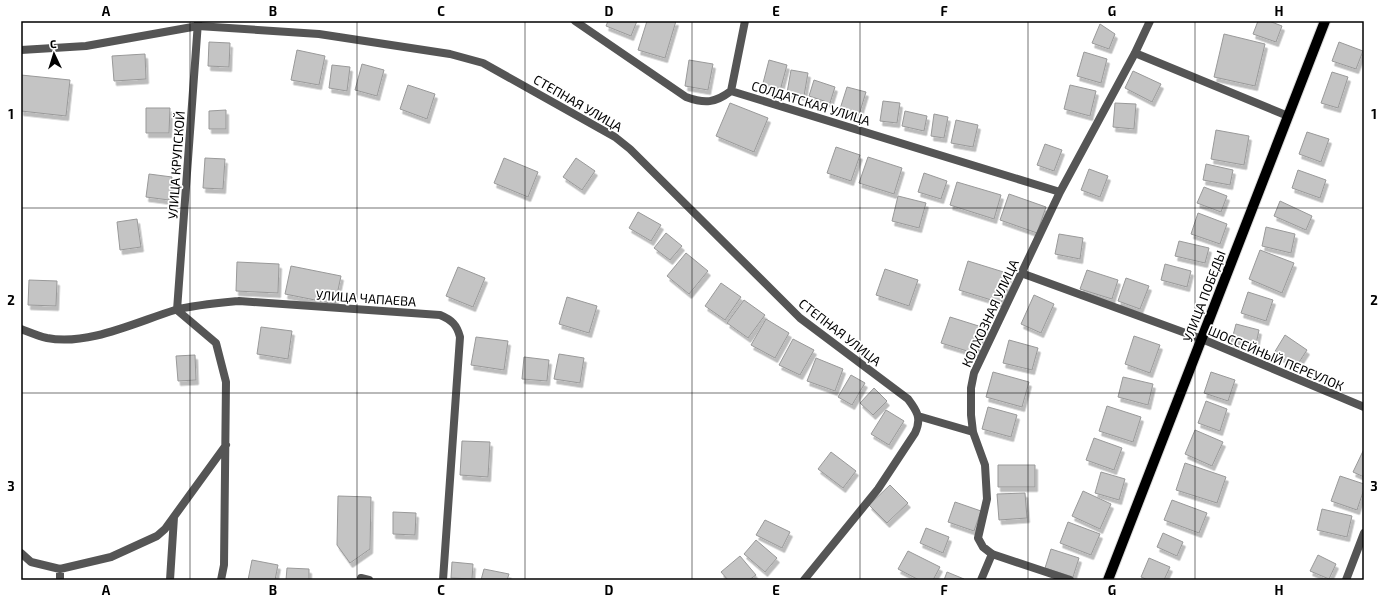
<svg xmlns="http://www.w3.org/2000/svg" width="1385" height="601" font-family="'Exo 2',sans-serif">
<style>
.building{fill:#c4c4c4;stroke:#999;filter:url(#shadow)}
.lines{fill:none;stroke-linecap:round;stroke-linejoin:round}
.primary-casing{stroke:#dbdbdb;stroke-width:12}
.lane{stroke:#555;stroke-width:8}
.street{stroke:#555;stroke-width:8}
.primary{stroke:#000;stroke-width:10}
.grid{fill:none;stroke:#000;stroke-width:1;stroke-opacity:0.55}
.labels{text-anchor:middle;stroke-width:3.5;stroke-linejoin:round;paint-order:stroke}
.street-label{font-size:13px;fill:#000;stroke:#fff}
.neatline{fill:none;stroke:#000;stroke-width:1.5}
.grid-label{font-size:13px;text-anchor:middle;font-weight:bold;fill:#000}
</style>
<defs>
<filter id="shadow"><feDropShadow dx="2.5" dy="4.5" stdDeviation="0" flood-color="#0004"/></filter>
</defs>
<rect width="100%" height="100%" fill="#fff"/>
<!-- building -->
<path class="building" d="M608 21H637L631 36 606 26Z
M647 21H676L665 58 638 50Z
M1258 21H1269L1282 26 1276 42 1253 34Z
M1100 24 1115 34 1109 49 1092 43Z
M1224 34 1265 44 1255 86 1214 77Z
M209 42 230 43 229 67 208 66Z
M1339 42 1363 51 1356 69 1332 61Z
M297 50 325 56 319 85 291 80Z
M1084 52 1107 59 1101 83 1077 76Z
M145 54 146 79 114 81 112 56Z
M689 60 713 64 708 90 685 86Z
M769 60 787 65 780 91 762 87Z
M362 64 384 70 377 96 355 90Z
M332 65 350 67 347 91 329 88Z
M791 70 808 73 804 96 787 93Z
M1133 71 1161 84 1152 102 1125 88Z
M1332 72 1348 77 1338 108 1321 103Z
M21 75 70 80 66 116 21 111Z
M814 80 835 87 830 103 809 96Z
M408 85 435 94 427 119 400 109Z
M1070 85 1096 91 1090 116 1064 109Z
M847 87 866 92 859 115 840 109Z
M883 101 900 103 897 123 880 121Z
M730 103 768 118 754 152 716 136Z
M1115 103 1136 104 1134 129 1113 127Z
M146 108H170L169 133H146Z
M226 110V129H209V111Z
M905 111 927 116 924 131 902 126Z
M934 114 948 117 944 138 931 136Z
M956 120 978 125 973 147 951 143Z
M1216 130 1249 136 1244 165 1211 159Z
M1307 132 1329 139 1321 162 1299 154Z
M1045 144 1062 150 1054 171 1037 165Z
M836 147 860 155 851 181 827 173Z
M868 157 902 168 894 194 859 183Z
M205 158 225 159 223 189 203 188Z
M504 158 538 172 528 197 494 183Z
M576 158 595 171 582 190 563 177Z
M1206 164 1233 170 1230 185 1203 180Z
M1089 169 1108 176 1100 197 1081 190Z
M1298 170 1326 180 1320 198 1292 188Z
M924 173 947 181 941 199 918 192Z
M149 174 172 177 169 200 146 197Z
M957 182 1001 195 994 219 950 205Z
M1204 187 1227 196 1221 212 1197 203Z
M1009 194 1046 207 1037 233 1000 220Z
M898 196 926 203 919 228 892 221Z
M1280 201 1312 216 1306 230 1274 216Z
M638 212 661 225 651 241 629 228Z
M1198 213 1227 224 1220 244 1191 234Z
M137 219 141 247 120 250 117 222Z
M1266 227 1295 234 1291 253 1262 246Z
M666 233 682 246 670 260 654 248Z
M1059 234 1083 238 1080 259 1055 254Z
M1179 241 1209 248 1205 263 1175 256Z
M1260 250 1294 263 1282 293 1249 279Z
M686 253 708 271 689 294 667 276Z
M968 261 1010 274 1001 303 959 290Z
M237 262 279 264 278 293 236 291Z
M1165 264 1191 271 1187 287 1161 280Z
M291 266 341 276 335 304 285 294Z
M458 267 485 278 473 307 446 296Z
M885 269 918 280 909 306 876 295Z
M1087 270 1118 280 1112 299 1080 289Z
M1126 278 1149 286 1140 309 1118 301Z
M29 280 57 281 56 306 28 305Z
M721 283 741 297 725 320 705 306Z
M1248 292 1273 300 1266 321 1241 313Z
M1034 295 1054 304 1041 333 1021 324Z
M567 297 597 306 589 333 559 324Z
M744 300 765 315 748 338 727 323Z
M950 317 985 328 977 354 941 343Z
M766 319 789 333 775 358 751 345Z
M1236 324 1259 330 1255 349 1231 343Z
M261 327 292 331 288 359 257 354Z
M1285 335 1307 350 1296 367 1274 353Z
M1134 336 1160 345 1150 373 1125 364Z
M476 337 508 341 504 370 471 365Z
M793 339 814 350 800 375 779 365Z
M1009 340 1038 348 1032 370 1003 363Z
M559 354 584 358 580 383 554 379Z
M195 355 196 380 178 381 176 356Z
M524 357 549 360 547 381 522 379Z
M816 358 843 369 835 391 807 381Z
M993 372 1029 382 1022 407 986 397Z
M1211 372 1235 380 1228 401 1204 393Z
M851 375 865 383 852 405 838 397Z
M1123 377 1153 384 1148 405 1118 397Z
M874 388 887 401 873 415 860 403Z
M1206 401 1227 409 1220 431 1198 423Z
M1107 406 1141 417 1133 442 1099 431Z
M988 407 1017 415 1011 437 982 429Z
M886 410 904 421 889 445 871 434Z
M1195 430 1223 442 1212 466 1185 454Z
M1094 438 1122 448 1114 470 1086 460Z
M462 441 490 442 488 477 460 475Z
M1364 449V477L1353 472Z
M831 452 856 471 843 488 818 469Z
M1185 463 1226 477 1217 503 1176 490Z
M998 465H1035V487H998Z
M1101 472 1125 479 1119 500 1095 493Z
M1340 476 1364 484V489L1357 510 1331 501Z
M890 485 908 503 887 523 869 505Z
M1083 491 1111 504 1100 529 1072 516Z
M1025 493 1027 518 999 520 997 494Z
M338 496 371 497 370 549 350 563 337 545Z
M1172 500 1207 513 1199 533 1164 520Z
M955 502 981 511 974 531 948 522Z
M1322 509 1352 516 1347 537 1317 530Z
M393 512 416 513 415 535 393 534Z
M765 520 790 532 782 548 756 535Z
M1068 522 1100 534 1091 555 1060 543Z
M926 528 949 537 943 553 920 543Z
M1163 533 1183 542 1177 556 1157 547Z
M756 540 777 558 765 572 744 554Z
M1051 549 1079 558 1073 577 1045 568Z
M908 551 940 567 933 580H919L898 569Z
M1318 555 1336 564 1329 579 1310 571Z
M740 556 756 575 749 580H728L721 572Z
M1149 558 1170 567 1164 580H1148L1141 577Z
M252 560 278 565 275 580H248Z
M452 562 473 564 472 579 451 578Z
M287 568 309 569V580H286Z
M484 569 509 574 507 580H481Z
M947 572 964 579 963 580H944Z"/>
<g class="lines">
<!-- primary casing -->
<g class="primary-casing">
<path id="primary" d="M1108 580 1325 21"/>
</g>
<!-- lane -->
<path class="lane" d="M361 578 369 580
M981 580 992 554"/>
<!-- street -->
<path class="street" d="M575 21 686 97C705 104 715 103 731 91L1060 192
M198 22 177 310 216 343 226 382 224 565 221 580
M21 50 86 46 198 26 319 34 450 54 483 63 615 137 630 149 800 318 908 399C917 411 922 418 915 433L878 489 804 580
M1135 53 1288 116
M731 91 745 21
M1021 273 1202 339 1364 407
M21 329C29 332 38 336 47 338 88 346 136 322 175 310 195 305 218 303 239 301L440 315C452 320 457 325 460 337L443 580
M918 416 973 432
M21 553 31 562 60 569 111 557 157 536 165 529 226 445
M60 569V580
M170 580 174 517
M1070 580 992 554 983 547 978 538 987 499 985 465 973 432 971 415V388L974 373 1060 192 1135 53 1150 21
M1346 580 1364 533"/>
<!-- primary -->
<use href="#primary" class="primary"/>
</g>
<!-- grid -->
<path class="grid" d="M190 21V580M357 21V580M525 21V580M692 21V580M860 21V580M1028 21V580M1195 21V580M21 208H1364M21 393H1364"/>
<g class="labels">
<!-- street labels -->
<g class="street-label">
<text transform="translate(578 103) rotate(30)" y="5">СТЕПНАЯ УЛИЦА</text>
<text transform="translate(811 103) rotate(17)" y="5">СОЛДАТСКАЯ УЛИЦА</text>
<text transform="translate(176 165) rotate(-86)" y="5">УЛИЦА КРУПСКОЙ</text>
<text transform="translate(1204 296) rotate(-69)" y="5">УЛИЦА ПОБЕДЫ</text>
<text transform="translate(366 298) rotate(4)" y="5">УЛИЦА ЧАПАЕВА</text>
<text transform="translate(990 313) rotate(-65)" y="5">КОЛХОЗНАЯ УЛИЦА</text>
<text transform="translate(840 332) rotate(38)" y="5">СТЕПНАЯ УЛИЦА</text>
<text transform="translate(1276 358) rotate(23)" y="5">ШОССЕЙНЫЙ ПЕРЕУЛОК</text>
</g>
</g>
<!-- border -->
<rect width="1385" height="601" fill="none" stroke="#ffffff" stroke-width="44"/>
<!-- north arrow -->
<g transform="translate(54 54) rotate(356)" stroke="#ffffff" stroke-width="3" paint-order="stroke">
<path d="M0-3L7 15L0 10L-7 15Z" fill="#000000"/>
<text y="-6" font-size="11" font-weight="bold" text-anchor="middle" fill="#000000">С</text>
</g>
<rect x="22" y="22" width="1341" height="557" class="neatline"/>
<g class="grid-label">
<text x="106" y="16">A</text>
<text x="273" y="16">B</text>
<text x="441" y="16">C</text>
<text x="609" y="16">D</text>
<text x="776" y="16">E</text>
<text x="944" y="16">F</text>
<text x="1112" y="16">G</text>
<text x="1279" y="16">H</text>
<text x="11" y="119">1</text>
<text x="1374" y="119">1</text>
<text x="11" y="305">2</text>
<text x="1374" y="305">2</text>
<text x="11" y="491">3</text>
<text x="1374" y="491">3</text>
<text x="106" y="595">A</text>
<text x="273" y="595">B</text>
<text x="441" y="595">C</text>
<text x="609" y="595">D</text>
<text x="776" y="595">E</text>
<text x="944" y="595">F</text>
<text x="1112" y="595">G</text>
<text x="1279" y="595">H</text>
</g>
</svg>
